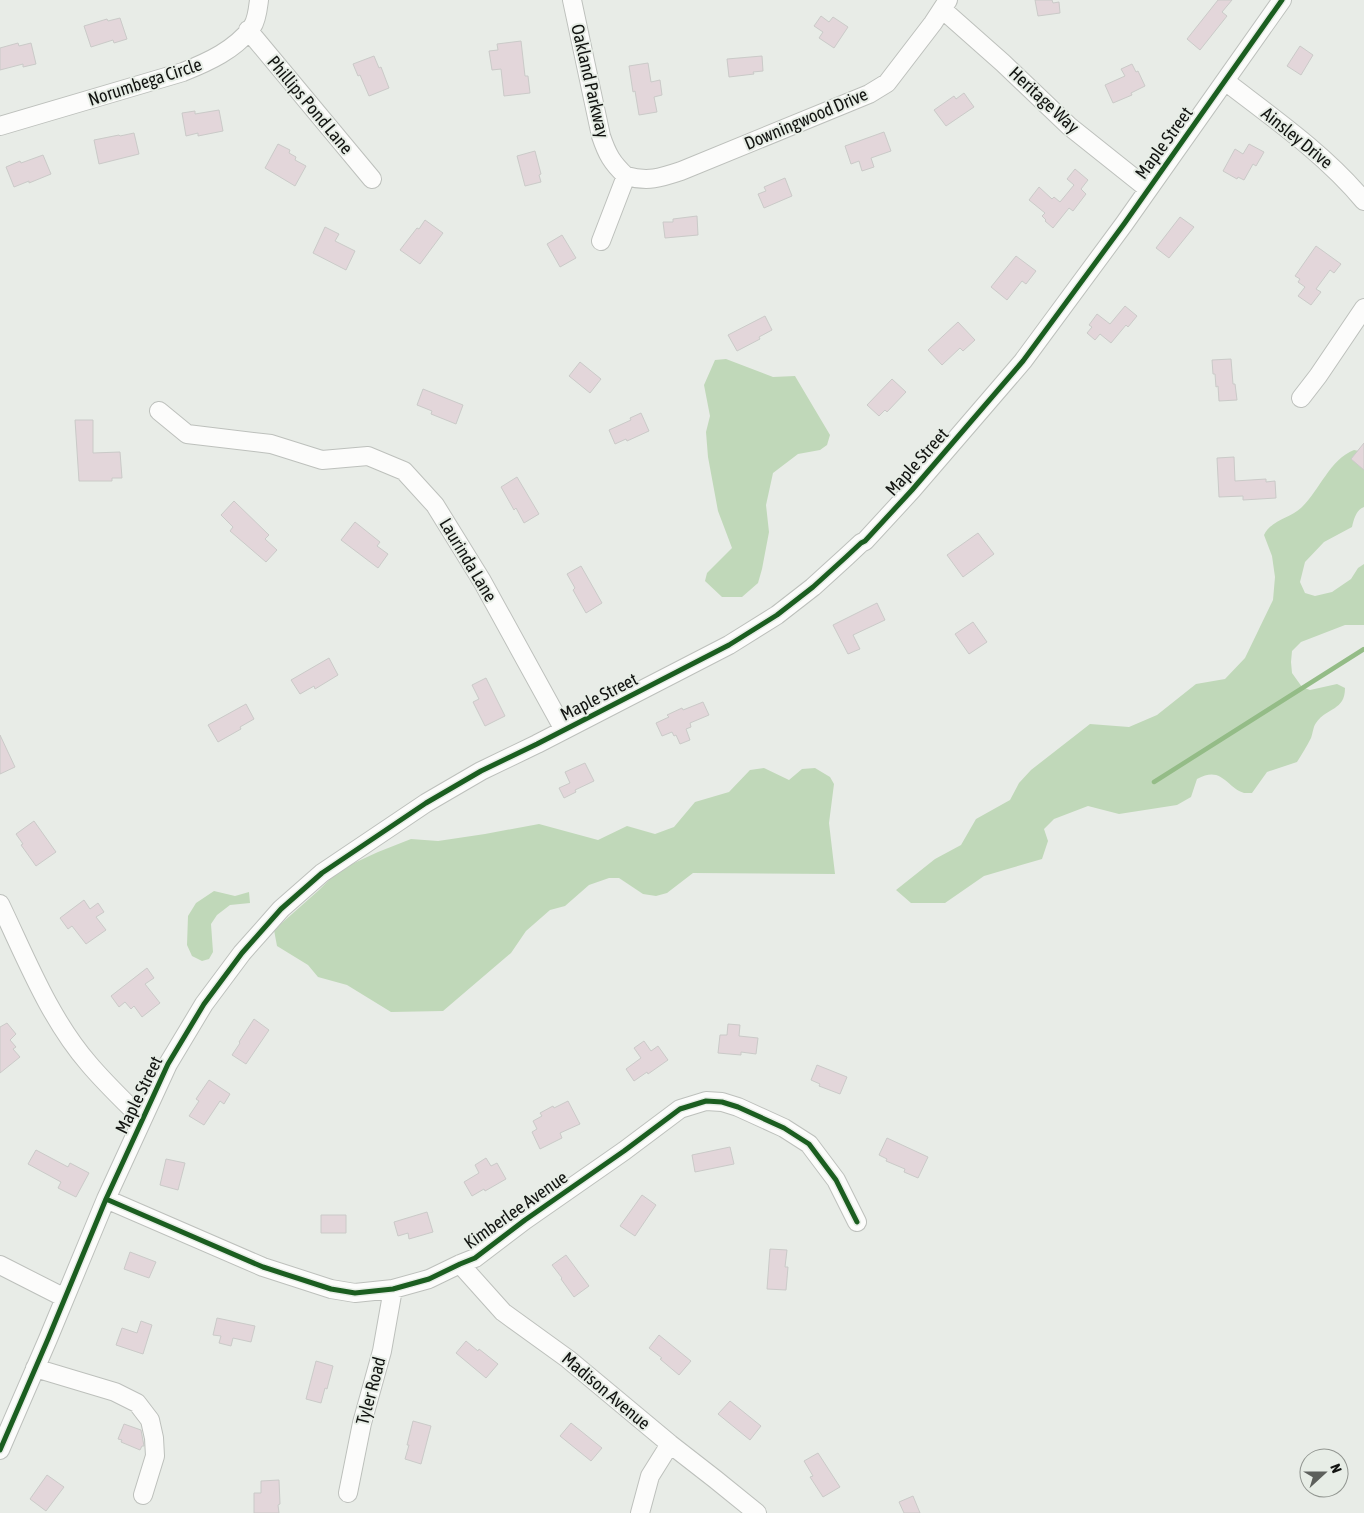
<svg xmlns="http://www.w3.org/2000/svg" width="1364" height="1513" font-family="'Asap Condensed',sans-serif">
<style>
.green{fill:#c0d8b9}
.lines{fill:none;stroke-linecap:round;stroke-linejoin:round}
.stream{stroke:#94bc87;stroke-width:4.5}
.building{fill:#e3d6da;stroke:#cacac8}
.minor-casing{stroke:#bdc0bc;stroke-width:20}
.minor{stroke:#fcfcfb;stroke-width:18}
.cycleway-casing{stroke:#e7ede6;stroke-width:8}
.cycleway{stroke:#1b5e20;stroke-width:5}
.labels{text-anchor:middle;stroke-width:4;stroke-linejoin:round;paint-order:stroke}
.street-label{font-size:18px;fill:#121411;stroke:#e7ede6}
</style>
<rect width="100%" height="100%" fill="#e8ece7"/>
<!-- green -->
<path class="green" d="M726 359 773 377 795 376 830 435 827 445 820 450 798 454 773 473 766 505 769 532 762 569 758 583 742 597H722L705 581 707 573 732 548 718 511 708 457 706 432 710 416 704 385 715 360Z
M1354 450 1364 452V507C1356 510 1354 519 1352 527L1324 542 1305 562 1300 582 1305 593 1315 596 1332 592 1351 579 1358 568 1364 564V625H1345L1301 642 1292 651 1291 662 1292 673 1302 687 1310 690 1337 684 1345 688C1345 711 1327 707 1316 723 1313 727 1313 733 1311 738 1307 746 1302 754 1297 762L1267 772 1252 793C1249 793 1246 793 1244 793 1226 787 1222 765 1197 779L1191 797 1177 805 1119 814 1088 806 1054 819 1044 829 1048 841 1042 859 984 876 945 903H911L896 890 935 859 961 845 976 819 1010 800 1019 783 1031 770 1090 724 1129 727 1157 715 1196 684 1225 679 1245 658 1273 600 1275 577 1272 556 1264 535C1271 520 1291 518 1302 507 1319 491 1330 459 1354 450Z
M764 768 789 780 802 769 815 768 830 777 834 784 829 823 835 874 693 873 667 893 656 896 643 894 619 878H609L589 885 565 906 550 910 526 931 511 953 443 1011 391 1012 347 985 318 977 308 965 277 946 274 930 319 890 339 870 378 852 411 839 438 841 485 834 539 824 598 840 627 826 655 834 674 827 695 802 729 792 750 770Z
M214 891 235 896 249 892 250 903 230 905 217 915 211 924 213 952 209 959 202 961 192 956 187 945 188 916 196 903Z"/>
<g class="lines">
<!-- stream -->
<path class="stream" d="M1154 782 1364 649"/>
</g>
<!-- building -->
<path class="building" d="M1035 0H1052L1053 3 1059 2 1060 13 1038 16Z
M1218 0H1232L1222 12 1227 16 1200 50 1187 39Z
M821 16 829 22 833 17 848 27 834 48 819 38 823 32 814 26Z
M120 18 127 39 114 43 113 40 91 47 84 26 107 19 108 21Z
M521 41 525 76H528L530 93 504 96 501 69 492 70 489 51 498 50 497 44Z
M18 43 19 46 31 43 36 64 23 67V64L0 70V48Z
M1300 46 1313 55 1301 75 1287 66Z
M374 56 379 68 381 67 389 88 369 96 360 75 358 76 353 64Z
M762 56 763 71 753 72 754 74 729 77 727 59Z
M648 63 651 82 660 80 662 95 654 97 657 112 639 115 635 91 633 92 629 66Z
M1132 64 1136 72 1138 71 1145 86 1131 93 1132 95 1113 103 1105 85 1125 76 1121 69Z
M964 93 974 107 946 126 934 110 954 96 956 99Z
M219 110 223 131 198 136V133L186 136 182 113 195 111V114Z
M884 132 891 151 871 158 874 167 862 171 859 161 851 164 845 146Z
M134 133 139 154 99 164 94 140 119 135 120 136Z
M278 144 290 150 289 153 296 157 295 160 306 166 295 186 265 168Z
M1249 144 1264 152 1256 166 1253 164 1244 180 1238 177 1237 179 1223 171 1235 149 1243 154Z
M535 151 541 174 539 175 541 182 525 186 517 156Z
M43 155 51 174 29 183V181L14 187 6 167 20 161 21 163Z
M1075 169 1088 180 1081 189 1086 194 1073 211 1069 208 1053 228 1045 221 1046 220 1042 216 1045 213 1029 200 1039 187 1052 199 1054 197 1060 202 1074 185 1067 179Z
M785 178 792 196 764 208 758 194 766 191 764 187Z
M697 216 698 235 665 238 663 222H673V219Z
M1180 217 1194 227 1169 258 1156 248Z
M425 220 443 233 420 264 400 250 417 228 419 229Z
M325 227 339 234 335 241 355 251 346 270 313 253Z
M562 235 576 258 560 267 547 244Z
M1316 246 1341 264 1334 273 1330 270 1316 289 1321 292 1311 305 1298 296 1305 287 1298 282 1300 279 1295 276Z
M1016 256 1036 271 1026 284 1022 281 1007 300 991 287Z
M1125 306 1137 316 1128 327 1126 325 1111 343 1100 334 1095 340 1087 333 1092 327 1089 325 1097 314 1110 324Z
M765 316 772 330 759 337 760 339 737 351 728 335Z
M958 322 975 340 963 351 960 348 942 365 928 350Z
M1231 359 1233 384H1235L1237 400 1219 401 1218 386 1216 387 1215 374H1213L1212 360Z
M580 362 601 379 590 393 569 376Z
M892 379 906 392 887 412 885 410 879 416 867 405Z
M423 389 463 405 456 424 431 414 432 411 417 405Z
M641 413 649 431 627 441 626 439 615 444 609 430 631 420 630 418Z
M75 420H93V453L120 452 122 478H112V481H79Z
M1364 443V470L1351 459Z
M1234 457 1235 481 1266 479V482L1275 481 1276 498 1243 500V496L1219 497 1217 458Z
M517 477 539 514 524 523 516 508 514 510 501 487Z
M234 501 269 535 265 539 277 550 266 562 230 531 233 527 221 515Z
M355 522 380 542 377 546 388 554 378 568 341 540Z
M978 533 994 554 963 577 947 555Z
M581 566 602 603 586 613 573 590 575 588 567 574Z
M877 603 885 620 853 635 860 649 848 654 833 625Z
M973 622 987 642 969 654 955 634Z
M329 658 338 675 315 689 314 686 300 694 291 680Z
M486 678 505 716 485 726 473 702 479 699 472 685Z
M703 702 709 715 690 723 691 727 686 729 690 740 680 744 676 735 674 736 672 732 662 736 656 723 669 717 667 715 682 708 683 710Z
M246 704 254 719 240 727 241 729 218 742 208 725Z
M0 735 15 767 0 774Z
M585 763 594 781 575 790 576 792 564 798 559 788 570 783 565 772Z
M34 821 56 852 36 866 21 845 23 844 16 834Z
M84 900 90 909 98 903 104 912 96 917 106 930 86 944 72 926 68 929 60 918Z
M147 968 154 978 145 984 160 1003 142 1017 134 1006 131 1009 125 1002 119 1007 111 996Z
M254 1019 269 1030 246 1064 232 1055 240 1043 239 1042Z
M7 1023 16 1034 10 1040 16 1047 13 1049 20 1057 0 1073V1027Z
M728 1024 740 1025 739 1036 758 1038 756 1054 741 1052V1055L718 1053 720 1035H727Z
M644 1041 651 1051 658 1046 668 1060 648 1074 647 1072 634 1081 626 1069 641 1058 634 1048Z
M817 1065 847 1077 840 1094 819 1086 820 1084 811 1080Z
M209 1080 230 1094 224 1104 220 1101 204 1125 189 1116 199 1101 196 1099Z
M568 1101 580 1124 560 1133 562 1138 540 1149 532 1132 537 1129 533 1121 542 1116 540 1113 553 1106 554 1108Z
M887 1138 928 1157 918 1178 904 1172 905 1169 886 1161 887 1159 879 1155Z
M730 1147 734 1164 695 1172 692 1155Z
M36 1150 68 1167 70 1163 89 1173 76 1197 58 1188 61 1182 28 1164Z
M486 1158 491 1166 497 1163 506 1179 485 1191 484 1189 472 1196 464 1182 479 1173 475 1165Z
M166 1159 185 1163 178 1190 160 1185Z
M642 1195 656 1205 635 1236 620 1226Z
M427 1212 433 1232 409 1239 408 1233 398 1236 394 1222Z
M321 1215H346V1233H321Z
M770 1249 787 1250 785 1267H788L786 1290 767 1289Z
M130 1252 156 1262 149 1278 124 1269Z
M566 1255 589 1286 574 1297 561 1279 562 1278 552 1265Z
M217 1318 255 1326 251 1342 233 1338 231 1346 219 1343 221 1336 213 1335Z
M141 1321 152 1325 143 1354 116 1345 122 1328 137 1333Z
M659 1335 691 1361 679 1375 660 1359 662 1358 649 1348Z
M466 1341 478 1351 479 1349 498 1364 486 1378 456 1353Z
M316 1361 333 1366 327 1389 325 1388 321 1403 306 1399Z
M730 1401 761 1426 750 1440 718 1414Z
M413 1421 431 1426 421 1464 405 1459 409 1445H407Z
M571 1423 602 1448 591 1461 560 1436Z
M124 1424 141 1430 144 1446H142L140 1450 121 1442 122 1440 118 1439Z
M818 1453 840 1487 823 1497 810 1477 813 1476 804 1461Z
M47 1475 64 1487 46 1511 30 1499Z
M279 1480 280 1504 278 1505 279 1513H254V1493H261V1481Z
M913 1496 920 1513H904L899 1502Z"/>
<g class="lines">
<!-- minor casing -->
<g class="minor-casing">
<path id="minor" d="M572 0 601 136C607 154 612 163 626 176L601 241
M942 9 1003 63 1069 126 1148 189
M248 30 372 179
M1225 81C1273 118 1325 154 1364 201
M0 126 183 72C208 62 235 50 252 27 257 20 258 8 259 0
M626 176C648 182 660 178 681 171L869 94 887 83 933 23 948 0
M1301 398 1318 376 1364 308
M159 411 187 434 271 444 322 460 368 456 404 471 435 505 482 581 564 730
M0 904C26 958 49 1018 89 1064 105 1083 124 1101 142 1119
M106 1199 263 1267 331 1289 355 1293 393 1289 429 1279 460 1264 475 1258 525 1220 624 1151 680 1109 706 1101 722 1102 738 1107 784 1128 809 1144 836 1180 857 1222
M460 1264 503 1312 568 1359 670 1444 715 1479 757 1513
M0 1265 65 1298
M35 1368 115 1392 137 1403 150 1420 154 1438 155 1456 143 1495
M0 1450 48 1339 106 1199 168 1064 204 1004 242 953 281 909 322 873 426 803 481 771 537 744 729 645 777 615 813 587 846 557 861 543 865 541 912 490 1023 361 1124 224 1282 0
M348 1493 362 1423 382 1351 393 1289
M640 1513 650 1476 670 1444"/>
</g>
<!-- minor -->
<use href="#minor" class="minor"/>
<!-- cycleway casing -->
<g class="cycleway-casing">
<path id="cycleway" d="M106 1199 263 1267 331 1289 355 1293 393 1289 429 1279 460 1264 475 1258 525 1220 624 1151 680 1109 706 1101 722 1102 738 1107 784 1128 809 1144 836 1180 857 1222
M0 1450 48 1339 106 1199 168 1064 204 1004 242 953 281 909 322 873 426 803 481 771 537 744 729 645 777 615 813 587 846 557 861 543 865 541 912 490 1023 361 1124 224 1282 0"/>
</g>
<!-- cycleway -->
<use href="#cycleway" class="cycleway"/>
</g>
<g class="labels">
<!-- street labels -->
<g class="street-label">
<text transform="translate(590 81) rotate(77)" y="6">Oakland Parkway</text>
<text transform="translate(145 82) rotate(-18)" y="6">Norumbega Circle</text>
<text transform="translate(1044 100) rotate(43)" y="6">Heritage Way</text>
<text transform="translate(310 105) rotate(50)" y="6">Phillips Pond Lane</text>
<text transform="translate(806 119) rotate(-23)" y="6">Downingwood Drive</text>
<text transform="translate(1297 138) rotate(39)" y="6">Ainsley Drive</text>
<text transform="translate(1164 143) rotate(-54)" y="6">Maple Street</text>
<text transform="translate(917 462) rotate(-48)" y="6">Maple Street</text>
<text transform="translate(468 560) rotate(59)" y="6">Laurinda Lane</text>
<text transform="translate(599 697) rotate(-27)" y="6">Maple Street</text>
<text transform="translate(139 1095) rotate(-64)" y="6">Maple Street</text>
<text transform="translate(516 1210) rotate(-35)" y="6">Kimberlee Avenue</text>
<text transform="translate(371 1391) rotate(-75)" y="6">Tyler Road</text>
<text transform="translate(606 1391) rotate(40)" y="6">Madison Avenue</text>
</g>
</g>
<!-- north arrow -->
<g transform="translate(1324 1473) rotate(69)"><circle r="24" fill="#e7ede6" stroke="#929691"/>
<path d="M0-4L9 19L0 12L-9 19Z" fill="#5d605c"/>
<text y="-8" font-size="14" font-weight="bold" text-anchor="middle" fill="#121411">N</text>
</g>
</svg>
